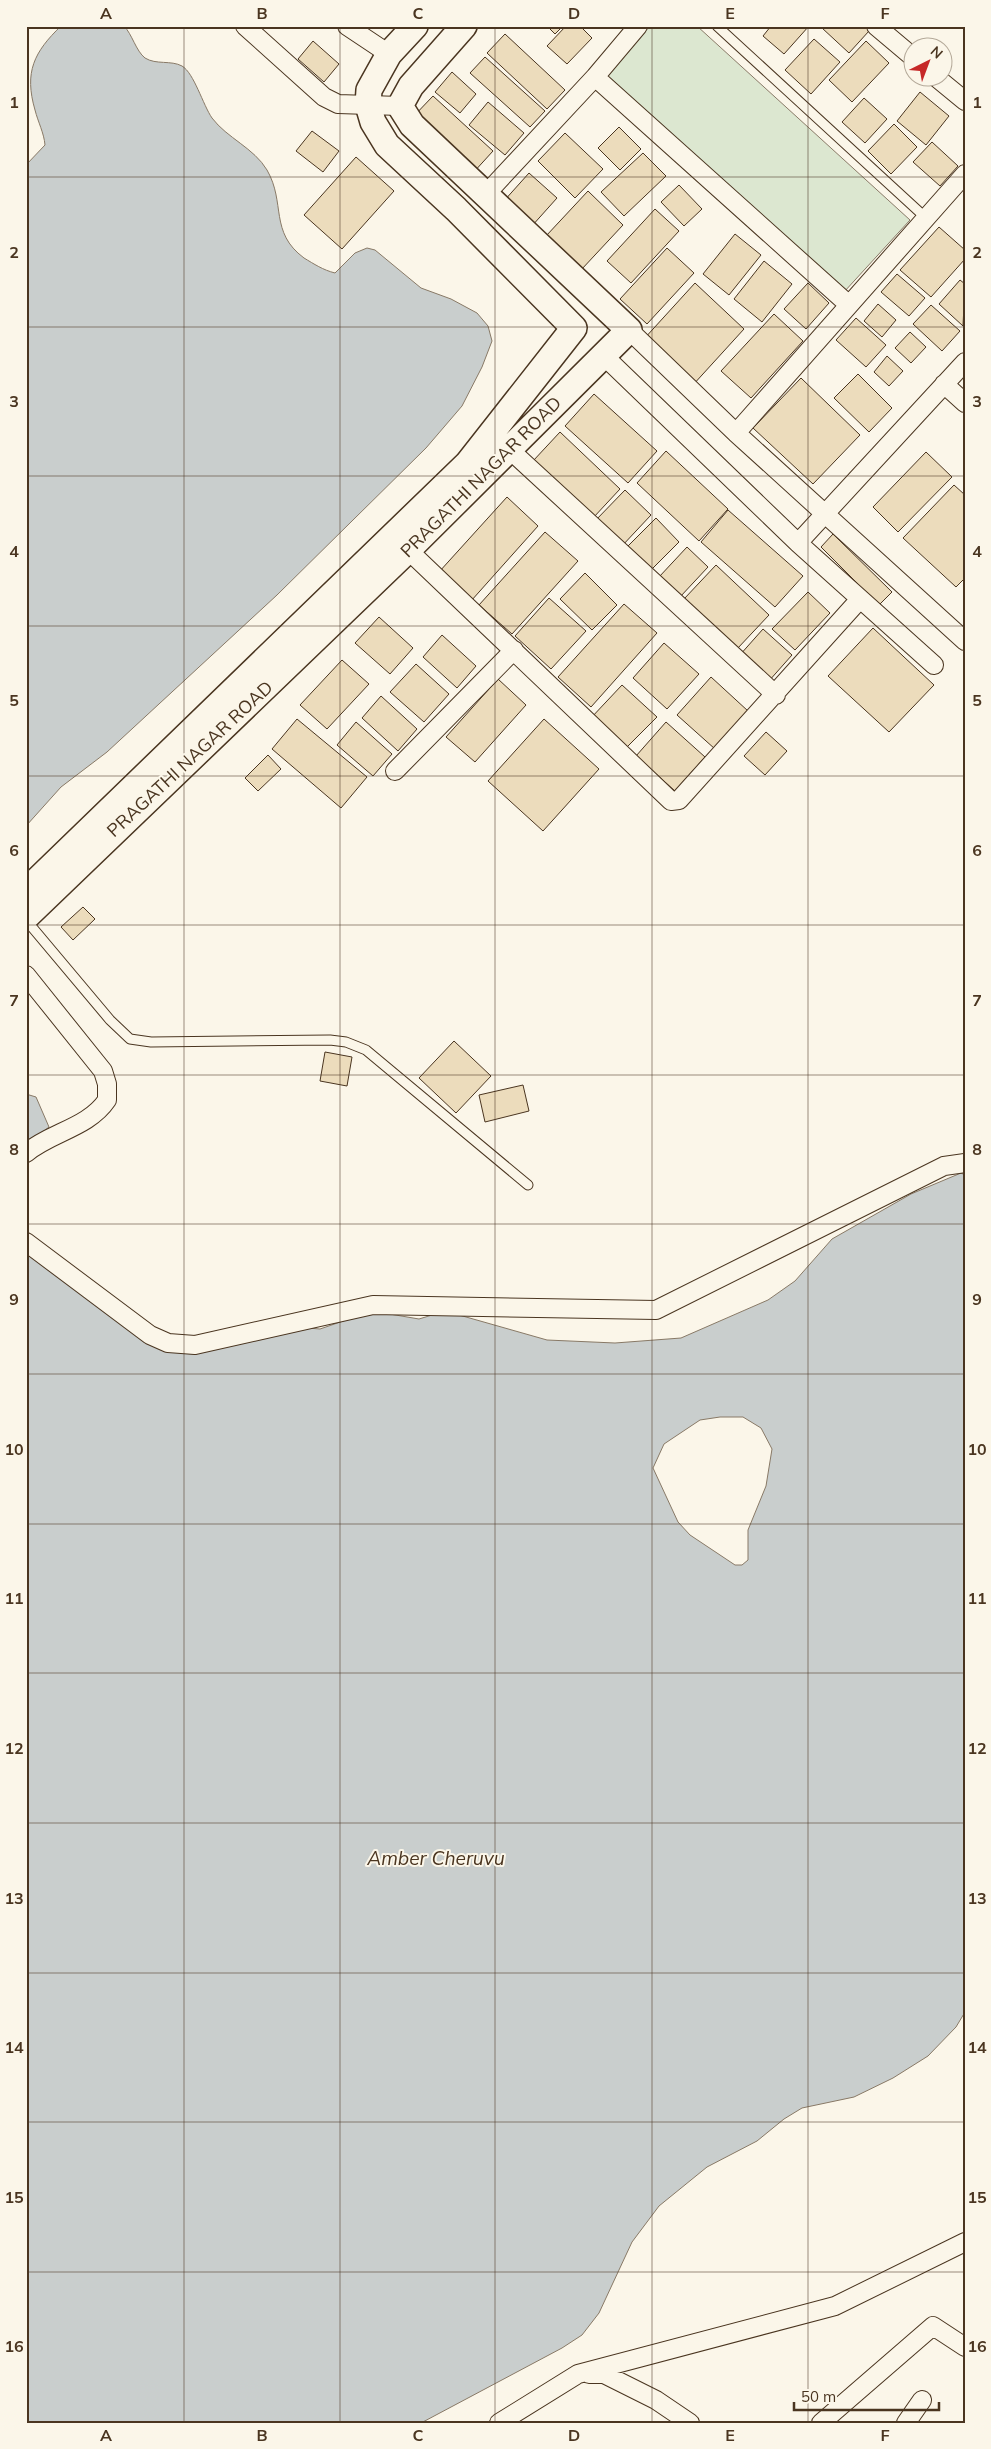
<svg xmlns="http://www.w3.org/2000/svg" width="991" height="2449" font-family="Mulish,sans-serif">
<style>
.grass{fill:#dce7d0;stroke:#887966}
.water{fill:#c9cecd;stroke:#887966;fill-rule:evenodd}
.building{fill:#ecdcbc;stroke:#4a3520}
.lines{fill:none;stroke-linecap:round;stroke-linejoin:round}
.service-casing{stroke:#4a3520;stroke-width:11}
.minor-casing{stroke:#4a3520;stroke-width:20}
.secondary-casing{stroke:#4a3520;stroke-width:28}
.service{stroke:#fbf6e9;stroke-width:9}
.minor{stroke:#fbf6e9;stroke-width:18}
.secondary{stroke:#fbf6e9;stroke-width:25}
.grid{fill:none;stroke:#4a3520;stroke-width:1;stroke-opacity:0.55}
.labels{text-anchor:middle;stroke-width:4;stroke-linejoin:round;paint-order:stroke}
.street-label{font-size:18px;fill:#4a3520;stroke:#fbf6e9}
.water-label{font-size:19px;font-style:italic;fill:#4a3520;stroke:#fbf6e9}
.neatline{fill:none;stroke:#4a3520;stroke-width:2}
.grid-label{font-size:16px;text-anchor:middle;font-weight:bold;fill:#4a3520}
</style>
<rect width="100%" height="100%" fill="#fbf6e9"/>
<!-- grass -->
<path class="grass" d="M650 26H697L910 220 844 292 605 75Z"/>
<!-- water -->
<path class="water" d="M61 26H124C132 34 136 51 145 58 156 65 171 60 182 66 194 73 203 105 212 118 227 138 254 148 267 170 286 203 269 232 304 258 314 264 323 270 335 273L355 253 367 248 375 250 421 288 451 299 477 313 488 326 492 341 482 367 462 406 426 448 277 595 107 752 61 787 26 826V165L45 145C44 133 38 122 35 110 24 72 34 52 61 26Z
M26 1094 36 1097 49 1127 26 1145Z
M961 1173 965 1175V2012L956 2027 928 2056 893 2078 854 2097 802 2108 784 2119 757 2141 707 2167 659 2206 632 2242 599 2313 582 2335 562 2348 421 2423H26V1248L79 1293 91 1299 145 1341 296 1327 320 1329 372 1311 419 1319 445 1311 547 1340 615 1343 681 1338 768 1300 795 1281 832 1239 911 1194ZM720 1417H743L761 1428 772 1449 766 1486 748 1530V1560L742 1565H735L690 1535 678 1522 653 1468 664 1444 700 1420Z"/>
<!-- building -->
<path class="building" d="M547 26H563L555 34Z
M566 26H580L592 38 567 64 547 46Z
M771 26H809L784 54 763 36Z
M824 26H864L869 31 849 53 822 28Z
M505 34 565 90 547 109 487 53Z
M814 39 840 62 811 94 785 70Z
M313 41 339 64 324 82 298 59Z
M866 41 889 63 852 102 829 80Z
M485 57 545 111 530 127 470 73Z
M452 72 476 94 460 113 435 92Z
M920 92 949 116 926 145 897 121Z
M433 96 493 151 472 174 411 119Z
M864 98 887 119 865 143 842 122Z
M488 102 524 133 505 155 469 125Z
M894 124 917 147 891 174 868 151Z
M619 127 641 149 620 170 598 148Z
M312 131 339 151 323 172 296 151Z
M565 133 603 169 575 198 538 161Z
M932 142 958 166 940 186 913 162Z
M643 153 666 176 624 216 601 192Z
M356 157 394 191 342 249 304 215Z
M529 173 557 198 531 227 503 202Z
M679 185 702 209 684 226 661 202Z
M588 191 623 225 581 270 546 236Z
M655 209 679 231 631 283 607 261Z
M939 227 965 250V259L931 297 900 270Z
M735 234 761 255 729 295 703 274Z
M667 248 694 273 647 324 620 299Z
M764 261 792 284 762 322 734 299Z
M897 274 925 298 909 316 881 292Z
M960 280 965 284 963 326 939 304Z
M695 283 744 329 692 386 643 340Z
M808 283 829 303 806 329 784 309Z
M878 304 896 320 882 337 864 321Z
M931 305 960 331 942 351 913 324Z
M774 314 803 341 751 398 721 371Z
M856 318 886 345 866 367 836 340Z
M910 332 926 347 911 363 895 348Z
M887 356 903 371 889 386 874 372Z
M858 374 892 408 869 432 834 398Z
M801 378 860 435 813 484 753 428Z
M594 394 657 451 628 483 565 426Z
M560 432 620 489 593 518 533 461Z
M666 451 728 509 699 541 637 483Z
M926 452 952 477 898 532 873 507Z
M954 485 965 495V578L956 587 903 538Z
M625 490 651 515 621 547 594 522Z
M507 497 538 526 471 601 439 572Z
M728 510 803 576 775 607 701 542Z
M656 518 679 542 649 572 625 549Z
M545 532 578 561 512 634 479 605Z
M833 534 892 592 879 605 821 547Z
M687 547 708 567 680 597 659 577Z
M716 565 769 615 737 649 684 599Z
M585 573 617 605 592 630 560 599Z
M808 592 830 613 795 650 772 629Z
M549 598 586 631 551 669 515 636Z
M624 604 657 633 591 707 558 677Z
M379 617 413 648 390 674 355 643Z
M873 628 934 685 889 732 828 676Z
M763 629 792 655 768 682 739 656Z
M442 635 476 666 457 688 423 657Z
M664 643 699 674 667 709 633 678Z
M342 660 369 684 327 729 300 705Z
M416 664 449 694 424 722 390 692Z
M711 677 748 711 715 749 677 715Z
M498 679 526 705 475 762 446 737Z
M622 685 657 717 624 750 590 719Z
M381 696 417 729 398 751 362 718Z
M297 719 367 777 341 808 272 749Z
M544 719 599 769 543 831 488 781Z
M356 722 392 754 373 776 337 745Z
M666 722 705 757 675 791 636 756Z
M766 732 787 751 765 775 744 756Z
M268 755 281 769 258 791 245 778Z
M83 907 95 919 73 940 61 927Z
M454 1041 491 1076 456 1113 419 1078Z
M325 1052 352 1057 347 1086 320 1081Z
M523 1085 529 1111 485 1122 479 1095Z"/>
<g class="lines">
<!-- service casing -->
<g class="service-casing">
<path id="service" d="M717 26 926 218
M26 920 110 1020 130 1039 151 1042 330 1040 346 1042 366 1050 528 1185"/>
</g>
<!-- minor casing -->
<g class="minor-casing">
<path id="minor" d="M245 26 324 97 338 104 400 106
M347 26 389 54
M876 26 914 58
M595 77 849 305
M937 78 965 101
M486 194 595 77 638 26
M629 330 736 433 965 641
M604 356 798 543 934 665
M944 384 965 403
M736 433 965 174
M509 449 776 695
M798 543 965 362
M408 550 671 801 679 800 860 599
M395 771 514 650
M26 975 103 1071 107 1084V1100C88 1128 51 1132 26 1153
M26 1242 150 1335 168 1343 195 1345 373 1305 656 1310 944 1166 965 1163
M589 2374H604L656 2400 690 2423
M499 2423 578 2374 835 2306 965 2242
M821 2423 933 2326 965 2347
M906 2423 922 2400"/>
</g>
<!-- secondary casing -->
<g class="secondary-casing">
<path id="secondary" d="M26 891 468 463 574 328 456 209 387 145 373 122 368 105 369 90 389 54 415 26
M26 917 408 550 629 330 412 125 400 106 411 86 464 26"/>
</g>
<!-- service -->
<use href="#service" class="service"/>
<!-- minor -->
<use href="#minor" class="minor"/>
<!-- secondary -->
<use href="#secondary" class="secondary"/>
</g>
<!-- grid -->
<path class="grid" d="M184 26V2423M340 26V2423M495 26V2423M652 26V2423M808 26V2423M26 177H965M26 327H965M26 476H965M26 626H965M26 776H965M26 925H965M26 1075H965M26 1224H965M26 1374H965M26 1524H965M26 1673H965M26 1823H965M26 1973H965M26 2122H965M26 2272H965"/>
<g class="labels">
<!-- street labels -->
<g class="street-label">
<text transform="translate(481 477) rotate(-45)" y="6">PRAGATHI NAGAR ROAD</text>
<text transform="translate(190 759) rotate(-43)" y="6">PRAGATHI NAGAR ROAD</text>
</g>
<!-- water labels -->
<g class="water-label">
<text x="436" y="1865">Amber Cheruvu</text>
</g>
</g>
<!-- border -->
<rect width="991" height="2449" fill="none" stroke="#fbf6e9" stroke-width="55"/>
<!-- north arrow -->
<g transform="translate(928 62) rotate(42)"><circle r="24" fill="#fbf6e9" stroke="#b4a999"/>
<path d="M0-4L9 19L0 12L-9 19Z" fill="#c62828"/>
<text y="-8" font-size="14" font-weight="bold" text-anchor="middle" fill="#4a3520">N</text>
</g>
<!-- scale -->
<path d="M794 2402v8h145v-8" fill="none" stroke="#4a3520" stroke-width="2.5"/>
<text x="801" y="2402" font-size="15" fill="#4a3520" stroke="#fbf6e9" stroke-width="4" paint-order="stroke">50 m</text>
<rect x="28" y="28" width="936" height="2394" class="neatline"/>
<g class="grid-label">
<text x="106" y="19">A</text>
<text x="262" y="19">B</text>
<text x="418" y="19">C</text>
<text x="574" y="19">D</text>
<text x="730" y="19">E</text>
<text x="885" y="19">F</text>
<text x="14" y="108">1</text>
<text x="977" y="108">1</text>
<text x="14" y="258">2</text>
<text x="977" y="258">2</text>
<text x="14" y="407">3</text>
<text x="977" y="407">3</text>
<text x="14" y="557">4</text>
<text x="977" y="557">4</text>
<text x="14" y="706">5</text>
<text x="977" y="706">5</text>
<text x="14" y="856">6</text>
<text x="977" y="856">6</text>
<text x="14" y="1006">7</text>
<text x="977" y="1006">7</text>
<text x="14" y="1155">8</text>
<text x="977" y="1155">8</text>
<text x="14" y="1305">9</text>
<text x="977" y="1305">9</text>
<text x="14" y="1455">10</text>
<text x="977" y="1455">10</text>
<text x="14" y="1604">11</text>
<text x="977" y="1604">11</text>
<text x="14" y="1754">12</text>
<text x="977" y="1754">12</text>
<text x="14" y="1904">13</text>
<text x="977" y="1904">13</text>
<text x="14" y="2053">14</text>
<text x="977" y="2053">14</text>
<text x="14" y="2203">15</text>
<text x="977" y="2203">15</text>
<text x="14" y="2352">16</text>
<text x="977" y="2352">16</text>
<text x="106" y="2441">A</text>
<text x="262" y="2441">B</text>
<text x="418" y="2441">C</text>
<text x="574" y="2441">D</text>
<text x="730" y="2441">E</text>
<text x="885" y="2441">F</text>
</g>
</svg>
